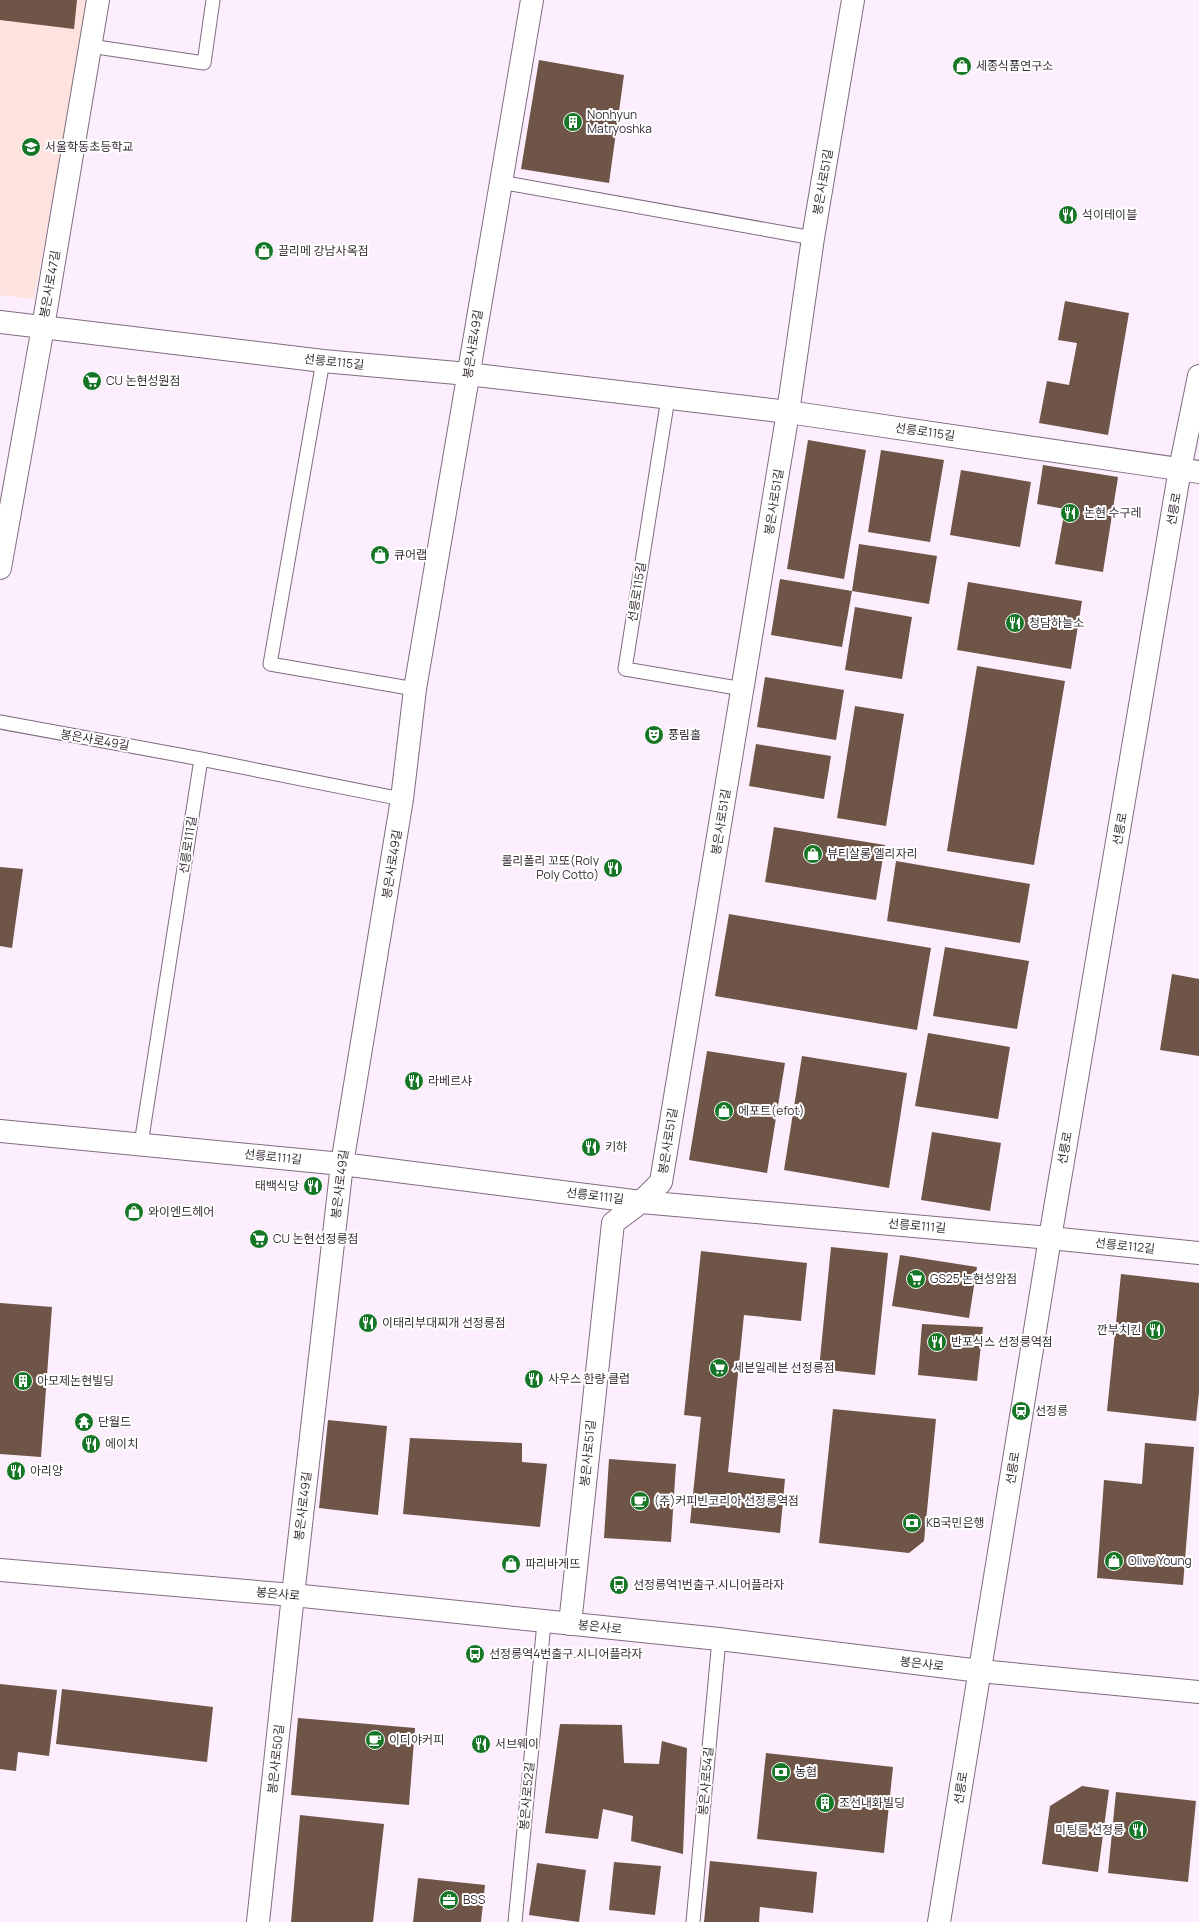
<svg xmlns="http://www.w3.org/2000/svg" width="1199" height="1922" font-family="Manrope,'Noto Sans KR',sans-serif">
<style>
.education{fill:#fde2de}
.building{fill:#6f5448}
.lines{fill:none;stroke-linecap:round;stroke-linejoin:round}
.service-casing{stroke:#816b80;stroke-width:15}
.minor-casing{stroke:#816b80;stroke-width:24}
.secondary-casing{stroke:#816b80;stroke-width:24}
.service{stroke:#fff;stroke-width:13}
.minor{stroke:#fff;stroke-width:22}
.secondary{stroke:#fff;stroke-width:22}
.labels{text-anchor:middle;stroke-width:4;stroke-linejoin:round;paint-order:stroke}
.poi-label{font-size:12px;fill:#372e37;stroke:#fff;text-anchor:start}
.street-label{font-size:12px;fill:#372e37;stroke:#fff}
</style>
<rect width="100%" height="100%" fill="#fceefc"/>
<!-- education -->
<path class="education" d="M0 0H89L34 299 0 295Z"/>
<!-- building -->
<path class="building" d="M0 0H77L74 29 0 20Z
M539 60 624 75 609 183 521 169Z
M1065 301 1129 313 1108 435 1039 423 1047 381 1069 385 1077 343 1058 340Z
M808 440 866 450 844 579 787 569Z
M881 450 944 460 930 542 868 532Z
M1043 465 1118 477 1103 572 1055 564 1065 509 1037 504Z
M961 470 1031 482 1020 547 950 535Z
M859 544 937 556 929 604 852 591Z
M780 579 852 591 842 647 771 635Z
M968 582 1082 601 1071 669 957 650Z
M855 607 912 617 902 679 845 670Z
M977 666 1065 681 1034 865 947 851Z
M765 677 844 690 836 740 757 727Z
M855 706 904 714 886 826 837 818Z
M756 744 831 756 824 799 749 786Z
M774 827 885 845 876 900 765 882Z
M896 861 1030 884 1020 943 887 921Z
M0 867 23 869 12 948 0 946Z
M729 914 931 948 917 1030 715 996Z
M945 947 1029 961 1017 1029 933 1016Z
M1172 974 1199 979V1056L1160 1050Z
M928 1033 1010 1047 998 1119 915 1106Z
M707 1051 785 1063 767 1173 689 1160Z
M802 1056 907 1073 889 1188 784 1170Z
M932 1132 1001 1143 990 1211 921 1200Z
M831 1247 888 1253 875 1375 819 1369Z
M701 1251 807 1263 801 1321 744 1315 728 1472 785 1479 780 1533 690 1523 701 1417 684 1415Z
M900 1255 977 1267 969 1318 892 1306Z
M1121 1274 1199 1283V1392L1196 1421 1107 1411Z
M0 1303 52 1307 41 1457 0 1454Z
M922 1324 983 1327 977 1381 918 1375Z
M833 1409 936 1419 924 1541 909 1553 819 1543Z
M328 1420 387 1426 378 1515 319 1508Z
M410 1438 522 1443V1462L547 1464 540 1527 403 1514Z
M1145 1443 1194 1447 1183 1585 1097 1578 1104 1480 1142 1484Z
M609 1459 676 1464 671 1542 604 1538Z
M0 1684 57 1690 49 1756 18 1752 16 1771 0 1769Z
M62 1689 213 1707 207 1762 56 1744Z
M298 1718 415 1728 409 1805 291 1795Z
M560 1724 622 1725 624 1763 659 1764 662 1741 687 1748 683 1854 631 1841 633 1816 603 1809 598 1839 545 1833Z
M766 1753 893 1767 884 1853 757 1839Z
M1082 1786 1109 1790 1098 1872 1042 1864 1050 1806Z
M1116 1792 1196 1801 1188 1882 1108 1873Z
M300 1815 384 1824 373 1922H291Z
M710 1861 817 1872 813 1913 760 1907 759 1922H704Z
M614 1862 661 1866 655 1915 609 1910Z
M537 1863 586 1870 579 1922 529 1915Z
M418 1878 485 1885 481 1922H413Z"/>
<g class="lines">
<!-- service casing -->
<g class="service-casing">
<path id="service" d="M90 46 204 63 213 0
M500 182 813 238
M323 361 270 664 415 689
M668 398 625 669 743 689
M0 722 201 759 402 799
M141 1144 201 759
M515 1922 544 1623
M693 1922 719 1639"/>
</g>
<!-- minor casing -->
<g class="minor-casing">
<path id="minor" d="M0 322 323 361 468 374 788 412 1199 472
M0 568 43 327 98 0
M0 1131 342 1164 641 1202 1050 1238 1199 1253
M570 1624 613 1223 641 1202 661 1182 788 412 813 238 853 0
M258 1922 293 1595 342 1164 402 799 415 689 532 0"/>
</g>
<!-- secondary casing -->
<g class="secondary-casing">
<path id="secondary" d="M0 1570 293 1595 719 1639 980 1671 1199 1692
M939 1922 1050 1238 1180 469 1199 376"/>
</g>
<!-- service -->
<use href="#service" class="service"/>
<!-- minor -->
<use href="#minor" class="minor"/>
<!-- secondary -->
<use href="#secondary" class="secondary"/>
</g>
<!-- icons -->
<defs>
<g id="shop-disc" transform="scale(1)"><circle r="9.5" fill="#157626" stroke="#fff"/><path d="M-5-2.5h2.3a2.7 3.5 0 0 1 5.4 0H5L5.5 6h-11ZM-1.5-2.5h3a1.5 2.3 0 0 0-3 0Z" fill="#fff"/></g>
<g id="building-disc" transform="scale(1)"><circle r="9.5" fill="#157626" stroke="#fff"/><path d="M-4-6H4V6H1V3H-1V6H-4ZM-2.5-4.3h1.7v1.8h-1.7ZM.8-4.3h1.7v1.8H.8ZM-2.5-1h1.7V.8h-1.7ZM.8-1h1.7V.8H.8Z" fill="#fff"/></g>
<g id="school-disc" transform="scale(1)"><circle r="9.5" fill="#157626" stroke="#fff"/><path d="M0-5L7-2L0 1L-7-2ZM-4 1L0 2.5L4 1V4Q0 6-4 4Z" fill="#fff"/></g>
<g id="restaurant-disc" transform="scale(1)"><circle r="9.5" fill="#157626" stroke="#fff"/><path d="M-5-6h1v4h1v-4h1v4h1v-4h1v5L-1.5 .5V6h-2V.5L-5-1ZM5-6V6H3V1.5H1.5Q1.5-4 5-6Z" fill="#fff"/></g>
<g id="supermarket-disc" transform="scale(1)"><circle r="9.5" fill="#157626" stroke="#fff"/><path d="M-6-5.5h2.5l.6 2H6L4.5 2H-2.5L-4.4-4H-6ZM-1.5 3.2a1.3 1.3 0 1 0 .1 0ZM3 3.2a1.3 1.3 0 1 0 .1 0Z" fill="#fff"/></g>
<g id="theatre-disc" transform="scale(1)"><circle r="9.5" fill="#157626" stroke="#fff"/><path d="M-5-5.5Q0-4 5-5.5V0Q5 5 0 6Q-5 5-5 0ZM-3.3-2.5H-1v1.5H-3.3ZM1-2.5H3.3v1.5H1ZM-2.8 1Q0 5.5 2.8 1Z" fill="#fff"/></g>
<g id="station-disc" transform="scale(1)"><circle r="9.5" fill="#157626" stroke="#fff"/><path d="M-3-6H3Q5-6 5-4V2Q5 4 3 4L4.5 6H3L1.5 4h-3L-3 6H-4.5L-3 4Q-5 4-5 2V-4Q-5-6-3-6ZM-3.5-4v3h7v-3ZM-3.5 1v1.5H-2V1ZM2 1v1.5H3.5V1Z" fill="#fff"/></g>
<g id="temple-disc" transform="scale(1)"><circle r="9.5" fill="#157626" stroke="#fff"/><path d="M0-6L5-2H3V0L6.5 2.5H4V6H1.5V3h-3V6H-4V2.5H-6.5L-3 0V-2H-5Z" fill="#fff"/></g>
<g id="cafe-disc" transform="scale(1)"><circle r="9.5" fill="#157626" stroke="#fff"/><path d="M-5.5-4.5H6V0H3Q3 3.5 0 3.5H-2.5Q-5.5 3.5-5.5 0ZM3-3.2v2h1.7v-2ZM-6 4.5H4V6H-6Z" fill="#fff"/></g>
<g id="bank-disc" transform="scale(1)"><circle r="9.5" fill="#157626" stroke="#fff"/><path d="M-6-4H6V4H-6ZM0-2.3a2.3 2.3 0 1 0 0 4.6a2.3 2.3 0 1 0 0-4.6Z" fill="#fff"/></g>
<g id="bus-disc" transform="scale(1)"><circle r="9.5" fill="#157626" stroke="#fff"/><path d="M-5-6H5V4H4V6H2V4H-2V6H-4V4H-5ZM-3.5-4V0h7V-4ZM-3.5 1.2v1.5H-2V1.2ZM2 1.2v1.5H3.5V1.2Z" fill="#fff"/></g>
<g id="office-disc" transform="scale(1)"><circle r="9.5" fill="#157626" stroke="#fff"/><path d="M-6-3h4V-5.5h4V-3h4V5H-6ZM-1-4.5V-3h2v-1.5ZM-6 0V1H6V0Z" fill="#fff"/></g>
</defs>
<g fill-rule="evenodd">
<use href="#shop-disc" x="962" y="66"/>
<use href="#building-disc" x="573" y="122"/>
<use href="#school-disc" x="31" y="147"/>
<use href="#restaurant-disc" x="1068" y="215"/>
<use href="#shop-disc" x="264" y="251"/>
<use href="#supermarket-disc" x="92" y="381"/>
<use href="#restaurant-disc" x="1070" y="513"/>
<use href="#shop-disc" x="380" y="555"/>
<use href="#restaurant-disc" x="1015" y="623"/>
<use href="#theatre-disc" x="654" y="735"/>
<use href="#shop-disc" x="813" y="854"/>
<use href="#restaurant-disc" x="613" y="868"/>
<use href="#restaurant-disc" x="414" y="1081"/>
<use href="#shop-disc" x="724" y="1111"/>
<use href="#restaurant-disc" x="591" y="1147"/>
<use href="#restaurant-disc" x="313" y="1186"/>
<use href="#shop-disc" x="134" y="1212"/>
<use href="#supermarket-disc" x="259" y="1239"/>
<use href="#supermarket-disc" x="916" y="1279"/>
<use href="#restaurant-disc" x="368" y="1323"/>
<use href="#restaurant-disc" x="1155" y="1330"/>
<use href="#restaurant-disc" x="937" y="1342"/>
<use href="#supermarket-disc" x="719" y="1368"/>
<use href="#restaurant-disc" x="534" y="1379"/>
<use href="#building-disc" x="23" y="1381"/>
<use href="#station-disc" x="1021" y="1411"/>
<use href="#temple-disc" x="84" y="1422"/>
<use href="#restaurant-disc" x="91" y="1444"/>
<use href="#restaurant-disc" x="16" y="1471"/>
<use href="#cafe-disc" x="640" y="1501"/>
<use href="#bank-disc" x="912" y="1523"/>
<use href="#shop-disc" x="1114" y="1561"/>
<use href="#shop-disc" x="511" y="1564"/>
<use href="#bus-disc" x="619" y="1585"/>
<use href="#bus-disc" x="475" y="1654"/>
<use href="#cafe-disc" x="375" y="1740"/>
<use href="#restaurant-disc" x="481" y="1744"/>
<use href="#bank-disc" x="781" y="1772"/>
<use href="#building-disc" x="825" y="1803"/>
<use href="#restaurant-disc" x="1138" y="1830"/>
<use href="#office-disc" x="449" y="1900"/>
</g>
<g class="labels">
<!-- poi labels -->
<g class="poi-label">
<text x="976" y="70">세종식품연구소</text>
<text x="587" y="119">Nonhyun<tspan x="587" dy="14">Matryoshka</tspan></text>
<text x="45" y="151">서울학동초등학교</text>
<text x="1082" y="219">석이테이블</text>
<text x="278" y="255">끌리메 강남사옥점</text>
<text x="106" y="385">CU 논현성원점</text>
<text x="1084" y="517">논현 수구레</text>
<text x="394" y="559">큐어랩</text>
<text x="1029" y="627">청담하늘소</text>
<text x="668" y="739">풍림홀</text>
<text x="827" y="858">뷰티살롱 엘리자리</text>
<text x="599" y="865" text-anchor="end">롤리폴리 꼬또(Roly<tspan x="599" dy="14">Poly Cotto)</tspan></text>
<text x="428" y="1085">라베르샤</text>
<text x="738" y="1115">에포트(efot)</text>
<text x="605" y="1151">키햐</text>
<text x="299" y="1190" text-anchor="end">태백식당</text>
<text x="148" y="1216">와이엔드헤어</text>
<text x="273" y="1243">CU 논현선정릉점</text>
<text x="930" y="1283">GS25 논현성암점</text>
<text x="382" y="1327">이태리부대찌개 선정릉점</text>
<text x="1141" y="1334" text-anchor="end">깐부치킨</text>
<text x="951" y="1346">반포식스 선정릉역점</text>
<text x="733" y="1372">세븐일레븐 선정릉점</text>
<text x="548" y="1383">사우스 한량 클럽</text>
<text x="37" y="1385">아모제논현빌딩</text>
<text x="1035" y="1415">선정릉</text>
<text x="98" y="1426">단월드</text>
<text x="105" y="1448">에이치</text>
<text x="30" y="1475">아리양</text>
<text x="654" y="1505">(주)커피빈코리아 선정릉역점</text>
<text x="926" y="1527">KB국민은행</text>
<text x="1128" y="1565">Olive Young</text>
<text x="525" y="1568">파리바게뜨</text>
<text x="633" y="1589">선정릉역1번출구.시니어플라자</text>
<text x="489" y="1658">선정릉역4번출구.시니어플라자</text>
<text x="389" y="1744">이디야커피</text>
<text x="495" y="1748">서브웨이</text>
<text x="795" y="1776">농협</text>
<text x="839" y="1807">조선내화빌딩</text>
<text x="1124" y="1834" text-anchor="end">미팅룸 선정릉</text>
<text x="463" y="1904">BSS</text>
</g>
<!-- street labels -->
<g class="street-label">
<text transform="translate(823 182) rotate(-80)" y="4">봉은사로51길</text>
<text transform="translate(50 284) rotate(-80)" y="4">봉은사로47길</text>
<text transform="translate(473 344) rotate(-81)" y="4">봉은사로49길</text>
<text transform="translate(334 362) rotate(6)" y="4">선릉로115길</text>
<text transform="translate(925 432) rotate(8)" y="4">선릉로115길</text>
<text transform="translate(774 502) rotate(-81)" y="4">봉은사로51길</text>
<text transform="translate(1174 509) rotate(-80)" y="4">선릉로</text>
<text transform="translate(637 592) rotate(-81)" y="4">선릉로115길</text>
<text transform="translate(95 740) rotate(10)" y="4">봉은사로49길</text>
<text transform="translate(721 822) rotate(-81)" y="4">봉은사로51길</text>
<text transform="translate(1120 829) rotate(-80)" y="4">선릉로</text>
<text transform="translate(188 845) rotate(-81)" y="4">선릉로111길</text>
<text transform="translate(392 864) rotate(-81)" y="4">봉은사로49길</text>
<text transform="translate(668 1141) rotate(-81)" y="4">봉은사로51길</text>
<text transform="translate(1065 1148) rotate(-80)" y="4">선릉로</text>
<text transform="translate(273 1157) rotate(6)" y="4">선릉로111길</text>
<text transform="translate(340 1184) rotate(-83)" y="4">봉은사로49길</text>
<text transform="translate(595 1196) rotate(7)" y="4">선릉로111길</text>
<text transform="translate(917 1226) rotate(5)" y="4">선릉로111길</text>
<text transform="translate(1125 1246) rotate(6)" y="4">선릉로112길</text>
<text transform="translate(588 1453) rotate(-84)" y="4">봉은사로51길</text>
<text transform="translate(1013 1468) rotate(-81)" y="4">선릉로</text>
<text transform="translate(303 1506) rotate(-83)" y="4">봉은사로49길</text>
<text transform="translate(278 1594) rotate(5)" y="4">봉은사로</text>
<text transform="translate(600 1627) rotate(6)" y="4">봉은사로</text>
<text transform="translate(922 1664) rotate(7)" y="4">봉은사로</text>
<text transform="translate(276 1759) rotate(-84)" y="4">봉은사로50길</text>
<text transform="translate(706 1781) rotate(-85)" y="4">봉은사로54길</text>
<text transform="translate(961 1788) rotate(-81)" y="4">선릉로</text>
<text transform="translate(527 1796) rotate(-85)" y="4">봉은사로52길</text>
</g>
</g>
</svg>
